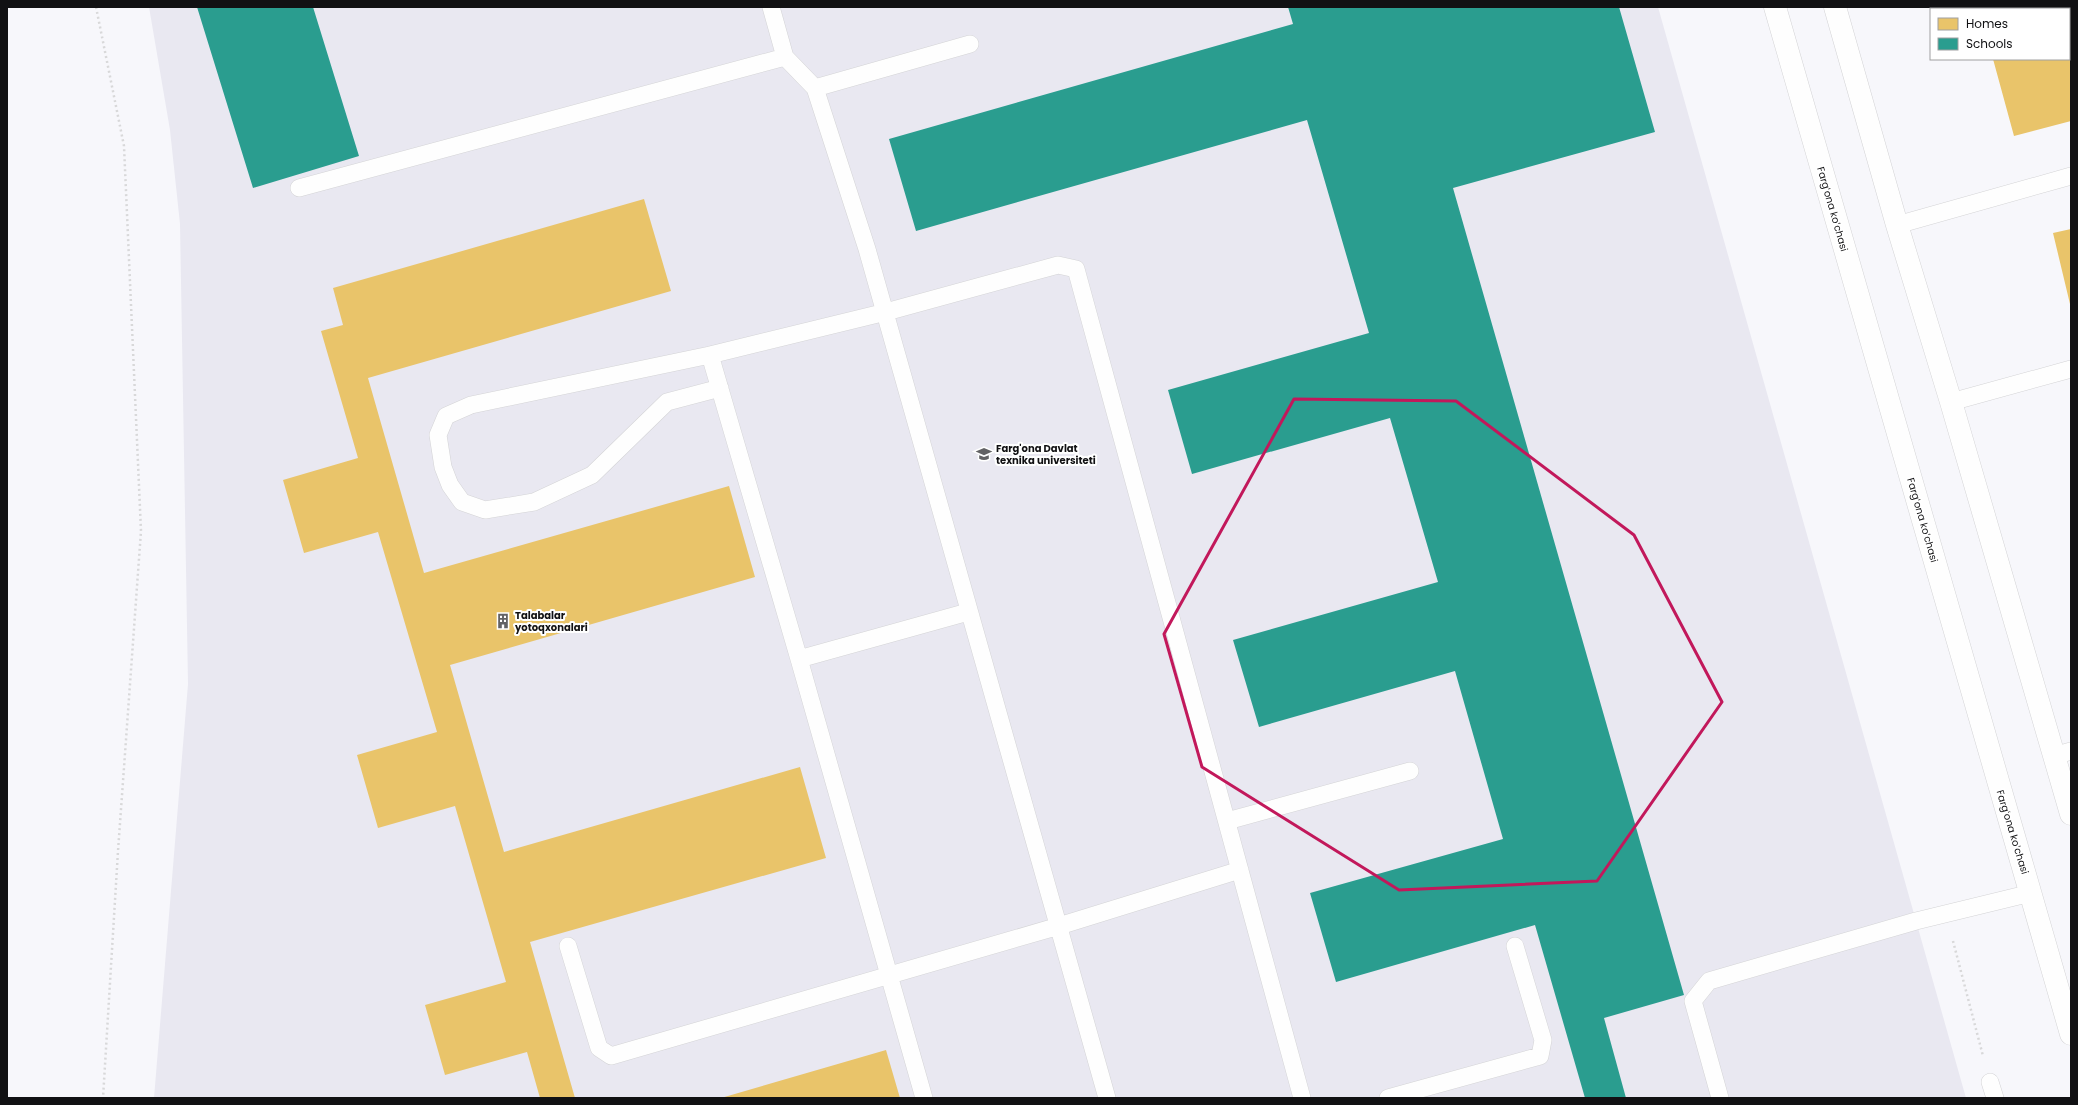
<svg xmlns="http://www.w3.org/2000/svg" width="2078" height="1105" font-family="Poppins,sans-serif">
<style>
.built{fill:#e9e8f1}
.homes{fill:#e9c46a}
.schools{fill:#2a9d8f}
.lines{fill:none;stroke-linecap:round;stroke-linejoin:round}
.lane-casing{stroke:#d4d4d6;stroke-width:18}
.primary-casing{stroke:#d4d4d6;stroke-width:23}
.path{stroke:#d8d8d9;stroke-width:2.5;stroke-dasharray:2 3;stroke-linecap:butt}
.lane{stroke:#fefefe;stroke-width:17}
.primary{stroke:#fefefe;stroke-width:22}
.marked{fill:none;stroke:#c2185b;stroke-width:3;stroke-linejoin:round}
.labels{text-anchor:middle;stroke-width:4;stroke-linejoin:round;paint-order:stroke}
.street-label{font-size:10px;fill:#111113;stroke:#fff}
.poi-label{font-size:10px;font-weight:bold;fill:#111113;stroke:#fff;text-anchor:start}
</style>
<rect width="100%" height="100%" fill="#f7f7fb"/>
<!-- built -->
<path class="built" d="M149 7H1658L1966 1098H154L188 684 180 224 170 130Z"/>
<!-- homes -->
<path class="homes" d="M1979 7H2056L2057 9H1979Z
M2069 55 2071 61V121L2014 136 1993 59H2069Z
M644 199 671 291 368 378 424 573 729 486 755 577 450 665 504 852 800 767 826 858 530 942 575 1098H540L527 1052 445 1075 425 1005 506 982 455 806 378 828 357 755 437 732 378 532 304 553 283 480 358 458 321 331 343 325 333 288Z
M2071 229V304H2070L2053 233Z
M886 1050 900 1098H721Z"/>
<!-- schools -->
<path class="schools" d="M197 7H313L359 156 253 188Z
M1288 7H1619L1655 132 1453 188 1684 995 1604 1018 1626 1098H1585L1535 925 1336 982 1310 893 1503 839 1455 671 1259 727 1233 640 1438 582 1390 418 1192 474 1168 390 1369 333 1307 120 916 231 889 139 1293 24Z"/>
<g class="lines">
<!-- lane casing -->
<g class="lane-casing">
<path id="lane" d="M771 7 785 57 815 88 867 249 1107 1098
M815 88 970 44
M299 188 785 57
M1897 225 2071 176
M710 355 799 659 924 1098
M720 388 667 402 592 475 534 502 485 510 462 502 450 485 443 467 438 435 446 416 471 405 710 355 886 312 1058 265 1076 269 1302 1098
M1951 402 2071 369
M799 659 968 612
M2054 756 2071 751
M1227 821 1410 771
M568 946 599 1048 611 1056 1059 926 1240 870
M1990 1082 1995 1098
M1388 1098 1540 1056 1543 1040 1515 946
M1720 1098 1693 1001 1709 981 1916 921 2031 893"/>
</g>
<!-- primary casing -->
<g class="primary-casing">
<path id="primary" d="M1775 7 2071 1034
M1835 7 1897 225 1951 402 2071 814"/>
</g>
<!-- path -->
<path class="path" d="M96 7 124 146 141 531 118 851 103 1098
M1953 941 1983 1056"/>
<!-- lane -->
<use href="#lane" class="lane"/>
<!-- primary -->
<use href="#primary" class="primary"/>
</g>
<!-- marked area -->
<path class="marked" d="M1294 399 1456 401 1634 535 1722 702 1597 881 1399 890 1202 767 1164 634Z"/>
<!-- icons -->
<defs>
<g id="university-bare" transform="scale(1.2)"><path d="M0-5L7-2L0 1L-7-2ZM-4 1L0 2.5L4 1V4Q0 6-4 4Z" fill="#626264" stroke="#fff" stroke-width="2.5" paint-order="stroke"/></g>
<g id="building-bare" transform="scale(1.2)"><path d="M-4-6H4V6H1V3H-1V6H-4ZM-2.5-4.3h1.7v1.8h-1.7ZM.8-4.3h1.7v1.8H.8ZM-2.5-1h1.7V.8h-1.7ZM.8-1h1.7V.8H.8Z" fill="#626264" stroke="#fff" stroke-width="2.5" paint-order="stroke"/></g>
</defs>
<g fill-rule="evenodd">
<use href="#university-bare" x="984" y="454"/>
<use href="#building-bare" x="503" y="621"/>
</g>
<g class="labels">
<!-- street labels -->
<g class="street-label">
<text transform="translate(1833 209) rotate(74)" y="4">Fargʻona koʻchasi</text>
<text transform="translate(1923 520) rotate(74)" y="4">Fargʻona koʻchasi</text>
<text transform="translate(2013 832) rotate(73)" y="4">Fargʻona koʻchasi</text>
</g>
<!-- poi labels -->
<g class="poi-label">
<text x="996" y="452">Farg'ona Davlat<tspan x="996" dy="12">texnika universiteti</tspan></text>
<text x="515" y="619">Talabalar<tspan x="515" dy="12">yotoqxonalari</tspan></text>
</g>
</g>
<!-- border -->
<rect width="2078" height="1105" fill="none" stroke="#111113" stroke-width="16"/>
<!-- legend -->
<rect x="1930" y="8" width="140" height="52" fill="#ffffff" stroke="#a0a0a1"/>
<rect x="1938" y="18" width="20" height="12" fill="#e9c46a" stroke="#a0a0a1"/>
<text x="1966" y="28" font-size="12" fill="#111113">Homes</text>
<rect x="1938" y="38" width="20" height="12" fill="#2a9d8f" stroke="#a0a0a1"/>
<text x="1966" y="48" font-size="12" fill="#111113">Schools</text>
</svg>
